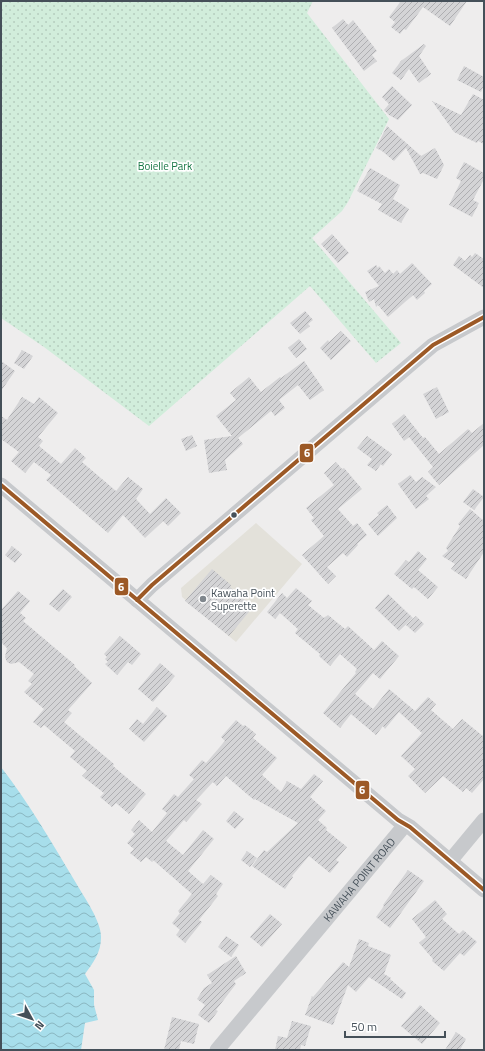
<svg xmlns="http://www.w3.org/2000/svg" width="485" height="1051" font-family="'Titillium Web',sans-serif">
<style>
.commercial{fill:#e3e1da}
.park{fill:url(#park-dots)}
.water{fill:url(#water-waves)}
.building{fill:url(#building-hatch)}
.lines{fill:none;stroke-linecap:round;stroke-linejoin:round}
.minor{stroke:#c7c9cc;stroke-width:15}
.bus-1-casing{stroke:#fff;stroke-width:7}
.bus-1{stroke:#9c5926;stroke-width:4}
.bus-dot{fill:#455059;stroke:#fff;stroke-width:1.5}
.poi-dot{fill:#80878d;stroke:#fff;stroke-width:1.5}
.labels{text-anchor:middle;stroke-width:3.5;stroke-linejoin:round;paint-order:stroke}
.park-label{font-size:11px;fill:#187846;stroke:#fff}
.poi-label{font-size:11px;fill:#455059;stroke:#fff;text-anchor:start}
.street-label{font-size:11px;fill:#455059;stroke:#fff}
.line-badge{stroke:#fff;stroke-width:1.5}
.badge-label{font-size:11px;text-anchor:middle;font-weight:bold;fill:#fff}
</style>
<defs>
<pattern id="park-dots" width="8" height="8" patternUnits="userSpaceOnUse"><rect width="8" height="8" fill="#d1eddb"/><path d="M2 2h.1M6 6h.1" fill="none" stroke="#b5cdbe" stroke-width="1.8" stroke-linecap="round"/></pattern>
<pattern id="water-waves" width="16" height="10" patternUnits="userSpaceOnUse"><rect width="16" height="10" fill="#a7deeb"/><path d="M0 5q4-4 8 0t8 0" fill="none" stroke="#8ab6c1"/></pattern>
<pattern id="building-hatch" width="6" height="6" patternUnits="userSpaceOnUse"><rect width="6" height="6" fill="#d4d4d6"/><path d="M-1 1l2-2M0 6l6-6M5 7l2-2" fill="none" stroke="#aeaeb1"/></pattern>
</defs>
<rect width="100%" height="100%" fill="#eeeded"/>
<!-- commercial -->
<path class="commercial" d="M256 523 302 564 236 642 182 597 181 588Z"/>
<!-- park -->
<path class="park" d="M1 1H313L307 13 389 119 348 202 342 211 312 238 401 343 376 363 310 286 149 426 44 347 1 318Z"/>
<!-- water -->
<path class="water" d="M1 767C29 803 52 843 76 883 84 897 102 922 101 938 101 952 93 963 85 974L94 990V1005L98 1020 85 1023 81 1050H1Z"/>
<!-- building -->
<path class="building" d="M401 1H467L450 26 423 7 406 30 404 29 400 34 391 27 395 22 389 17Z
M343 19 348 25 353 20 377 51 372 55 377 61 364 71 332 28Z
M424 44 426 46 419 56 431 74 419 83 409 69 401 80 392 73 401 61Z
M464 66 484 77V85L481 92 457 80Z
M392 86 412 105 398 120 389 115 384 110 389 104 382 97Z
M473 94 484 100V144L478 141 477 143 454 132 432 101 461 115Z
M387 126 421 156 435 148 444 165 437 179 423 173 420 174 406 148 394 161 382 151 376 148Z
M464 162 484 173V179L473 200 479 203 472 217 449 205 461 181 456 178Z
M370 168 400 185 393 199 409 209 401 223 378 210 382 204 357 191Z
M332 234 349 253 338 263 321 244Z
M475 253 484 259V288L453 265 459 256 465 261 470 255 472 257Z
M412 263 432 284 424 291 425 293 417 300 413 295 388 317 378 305 376 307 374 299 369 302 365 292 379 286 367 271 376 265 378 268 379 266 385 273 389 269 393 274 397 270 400 274Z
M305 311 313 320 308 324 310 326 300 334 290 323Z
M341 331 351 341 331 360 320 348 328 340 329 342Z
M299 339 307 349 296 358 288 348Z
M22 350 33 356 24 369 14 363Z
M1 361 15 371 1 391Z
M304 361 324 390 310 400 298 385 279 400 285 408 275 416 271 411 238 438 243 444 225 460 227 470 209 473 204 440 232 436 216 416 236 400 230 393 249 377 261 392 280 377 281 378Z
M437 387 449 412 436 419 423 394Z
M22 397 34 404 39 397 58 413 38 437 43 441 39 446 61 464 75 448 86 458 82 462 116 491 128 477 143 489 136 499 150 514 166 498 181 513 168 526 163 521 145 538 123 515 108 533 46 480 51 475 34 462 25 473 11 461 19 452 1 439V416L7 420Z
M404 414 423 438 425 437 439 454 468 429 472 433 484 423V445L439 485 428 472 433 467 409 437 404 441 392 424Z
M192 435 197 446 186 451 181 439Z
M367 436 392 454 383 466 381 464 376 471 367 465 372 459 357 448Z
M336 462 342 469 344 468 362 489 338 509 353 526 357 523 367 535 357 544 358 545 347 557 343 553 327 567 336 576 328 584 302 555 324 536 311 520 314 518 306 508 334 485 324 473Z
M410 475 416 482 422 477 436 487 426 496 429 499 416 509 398 484Z
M473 489 484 497 474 510 463 502Z
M387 505 397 518 378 536 368 524 379 515 377 513Z
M470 509 484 521V552L466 579 451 569 455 564 442 556 448 551 446 548 460 526 458 524Z
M12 546 22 554 15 563 5 555Z
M418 551 427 559 418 570 438 587 428 599 414 587 412 589 394 574 406 560 409 562Z
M212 569 231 585 230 587 253 607 229 636 185 601Z
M296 588 312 601 308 605 324 618 328 615 345 629 348 626 374 650 382 641 399 656 380 679 373 673 355 694 373 709 389 689 415 711 428 697 436 704 431 710 453 729 462 719 484 737V779L472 793 466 788 463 792 443 776 425 793 408 776 415 769 401 756 422 733 399 712 385 729 383 726 376 735 351 714 340 728 323 713 356 673 355 672 357 669 340 654 330 666 319 656 320 654 296 634 295 633 298 629 280 613 275 619 267 612 282 593 287 598Z
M63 589 72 597 59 612 49 604Z
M18 591 30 601 20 613 26 618 23 621 75 665 74 666 92 683 68 710 72 713 64 722 114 764 113 766 146 794 129 814 116 803 112 807 100 797 104 793 82 776 87 771 70 757 75 751 44 725 41 728 33 722 44 709 24 692 32 684 28 681 34 674 19 662 11 664 7 662 5 657 7 648 1 642V610Z
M388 594 413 618 399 631 375 608Z
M416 616 424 624 415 633 406 625Z
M120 636 141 654 132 665 128 662 117 675 105 664 108 662 105 659 107 657 104 654Z
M160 663 175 676 153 702 138 689Z
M157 707 167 716 144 742 129 729 137 719 143 724Z
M236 720 243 726 245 725 256 734 253 738 277 758 262 775 281 792 287 781 301 789 314 774 323 781 310 797 326 811 318 820 327 828 326 830 347 847 336 860 339 862 330 873 309 856 292 876 293 877 285 889 252 866 264 850 267 852 298 823 255 799 254 800 226 776 217 786 213 782 196 800 202 804 186 822 184 820 166 841 183 855 203 830 214 839 188 871 203 884 211 875 223 884 216 894 218 896 199 920 202 922 185 943 176 935 180 930 172 923 180 913 178 911 192 894 153 860 152 862 146 857 141 862 130 853 134 849 127 843 135 834 131 830 139 820 152 832 167 813 162 809 174 794 178 797 194 779 189 775 202 760 206 763 225 741 221 737Z
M234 811 244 819 235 829 226 821Z
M247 851 257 858 250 867 241 860Z
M408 870 424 881 390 928 376 917 384 906 383 905Z
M435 900 447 914 442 919 459 934 463 930 477 942 464 956 460 953 444 971 432 961 433 959 419 943 426 937 412 919Z
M270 914 282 924 262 947 250 937Z
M226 936 239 945 231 957 218 947Z
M359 939 369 943 368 946 391 955 384 974 391 978 390 979 406 993 402 999 369 977 356 992 348 985 333 1025 305 1015 312 996 313 997 343 962 349 967Z
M236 956 246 973 234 981 236 984 216 1010 218 1011 209 1023 198 1015 205 1005 197 999 204 988 212 983 207 975Z
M420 1005 440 1023 422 1044 401 1026Z
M172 1017 199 1024 194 1044 181 1041 179 1050H164Z
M292 1021 311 1026 305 1046 301 1045 300 1050H275L278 1036 287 1038Z
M456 1032 466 1039 460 1050H445Z"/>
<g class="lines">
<!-- minor -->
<g class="minor">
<path d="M1 485 398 820 410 827 484 890"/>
<path d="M137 600 152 585 433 345 484 317"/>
<path d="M450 861 484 820"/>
<path id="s1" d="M217 1050 405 825"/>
</g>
<!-- bus-1 casing -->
<g class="bus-1-casing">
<path id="bus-1" d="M1 485 398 820 410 827 484 890
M137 600 152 585 433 345 484 317"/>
</g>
<!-- bus-1 -->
<use href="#bus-1" class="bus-1"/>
</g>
<!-- markers -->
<circle class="bus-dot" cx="234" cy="515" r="3.5"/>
<circle class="poi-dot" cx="203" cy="599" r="4"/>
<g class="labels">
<!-- park labels -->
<g class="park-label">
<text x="165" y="170">Boielle Park</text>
</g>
<!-- poi labels -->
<g class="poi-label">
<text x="211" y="597">Kawaha Point<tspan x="211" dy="13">Superette</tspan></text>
</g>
<!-- street labels -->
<g class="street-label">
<text dy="4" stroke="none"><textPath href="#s1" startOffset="222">KAWAHA POINT ROAD</textPath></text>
</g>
</g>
<g class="line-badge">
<rect x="299" y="443" width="15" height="20" rx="4" fill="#9c5926"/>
<rect x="114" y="577" width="15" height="19" rx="4" fill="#9c5926"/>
<rect x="355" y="780" width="15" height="20" rx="4" fill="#9c5926"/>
</g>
<g class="badge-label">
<text x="307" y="457">6</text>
<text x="121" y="591">6</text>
<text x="362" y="794">6</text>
</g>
<!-- border -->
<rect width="485" height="1051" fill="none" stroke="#455059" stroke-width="4"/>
<!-- north arrow -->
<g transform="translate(32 1019) rotate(130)" stroke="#ffffff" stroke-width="3" paint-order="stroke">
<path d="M0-3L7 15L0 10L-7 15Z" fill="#455059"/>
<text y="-6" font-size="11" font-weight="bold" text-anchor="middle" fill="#455059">N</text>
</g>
<!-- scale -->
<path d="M345 1031v6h100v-6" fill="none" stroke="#455059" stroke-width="2"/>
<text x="351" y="1031" font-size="12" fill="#455059" stroke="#ffffff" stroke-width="3" paint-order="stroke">50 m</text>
</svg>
